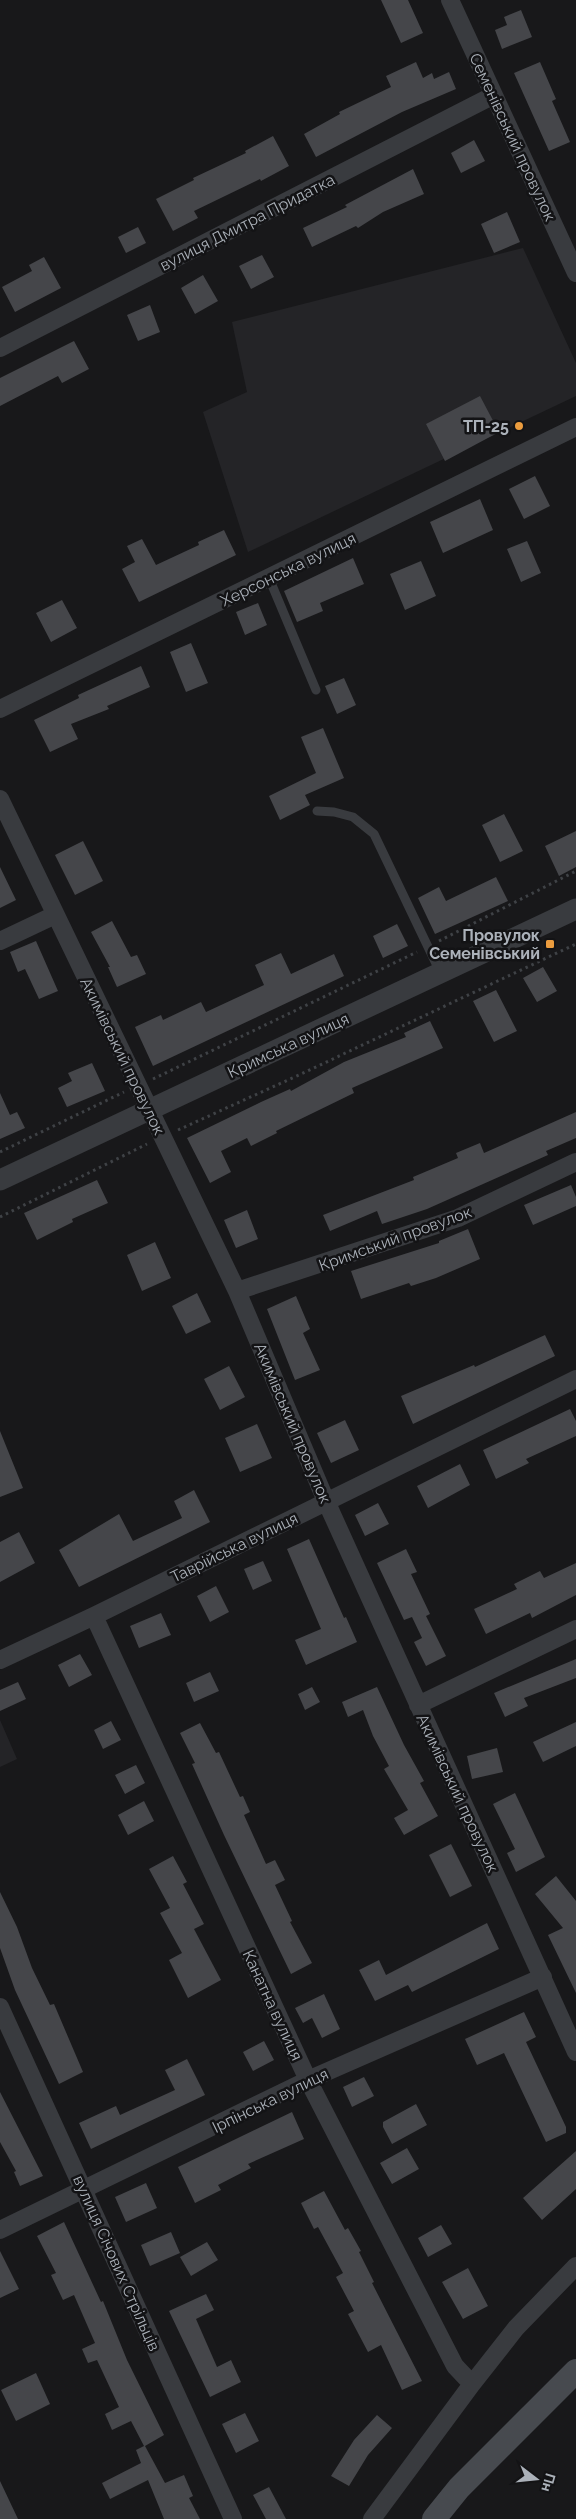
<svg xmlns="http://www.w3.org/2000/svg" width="576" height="2519" font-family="Raleway,sans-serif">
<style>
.built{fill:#242427}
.building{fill:#45464a}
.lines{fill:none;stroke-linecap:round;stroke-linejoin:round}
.path{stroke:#3f4246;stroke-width:3;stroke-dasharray:2.5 4;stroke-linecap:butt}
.service{stroke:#393b3f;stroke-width:9}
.minor{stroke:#393b3f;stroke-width:18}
.tertiary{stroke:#393b3f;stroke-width:21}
.secondary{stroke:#474a4f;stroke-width:24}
.poi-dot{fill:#eb9c3e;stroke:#131315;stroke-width:2}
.labels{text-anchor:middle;stroke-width:5;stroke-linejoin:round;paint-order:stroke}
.street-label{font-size:16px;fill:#abb1b9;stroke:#131315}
.poi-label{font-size:16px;font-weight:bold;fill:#abb1b9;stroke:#131315;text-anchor:end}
</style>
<rect width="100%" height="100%" fill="#18181a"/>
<!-- built -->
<path class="built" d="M523 248 576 363V396L248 552 203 412 247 392 232 322Z
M0 1720 17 1759 0 1767Z"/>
<!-- building -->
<path class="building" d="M381 0H408L423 33 401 43Z
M521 10 532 37 502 49 495 30 507 25 504 17Z
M416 62 423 78 432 73 434 79 449 72 456 89 402 112 316 157 304 134 340 114 339 112 391 87 386 76Z
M540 62 556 99 552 101 570 142 549 151 514 73Z
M273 136 289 166 261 181 260 179 194 211 198 218 173 231 156 199 194 180 193 178 246 153 245 151Z
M474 140 485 161 461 173 451 153Z
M413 169 424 194 383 212 358 228 356 226 312 247 303 228 347 207 345 205Z
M507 212 520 242 494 253 481 224Z
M138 227 146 243 126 253 118 237Z
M262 255 274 277 251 289 239 266Z
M44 257 61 288 15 312 2 287 32 271 29 265Z
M203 275 218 301 195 314 181 288Z
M150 305 160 332 138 341 127 315Z
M74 341 89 369 62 383 58 376 0 406V378Z
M480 396 499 432 445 461 426 424Z
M535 476 550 506 524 519 509 489Z
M480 499 493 530 443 553 430 522Z
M224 530 236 555 139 602 122 569 135 562 127 546 142 539 156 565 199 545 198 542Z
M527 541 541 573 521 582 507 549Z
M353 558 364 584 320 603 323 611 297 622 284 591Z
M421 561 436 596 405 610 390 574Z
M62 600 77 628 51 642 36 613Z
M258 603 267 625 245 635 236 612Z
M191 643 208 683 186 692 170 652Z
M141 666 150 687 107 706 109 709 71 724 78 739 50 752 34 720 79 698 78 695Z
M344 678 356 705 337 714 325 686Z
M323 728 344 778 305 795 310 805 280 820 269 796 316 773 301 737Z
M504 814 523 851 500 862 482 825Z
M576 831V867L559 876 545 846Z
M83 841 103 881 75 895 55 855Z
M0 867 16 900 0 908Z
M496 877 508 901 435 934 418 898 439 887 446 901Z
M112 921 131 957 137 955 146 974 117 987 108 967H110L91 932Z
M397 924 408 946 383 958 373 936Z
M36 941 58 991 39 999 25 969 18 972 10 952Z
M281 953 291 974 334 954 344 976 153 1066 135 1027 161 1015 163 1020 201 1002 206 1012 264 985 255 965Z
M543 967 557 991 537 1002 523 978Z
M496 990 517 1031 494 1042 473 1001Z
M430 1021 443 1048 352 1088 354 1093 276 1131 277 1133 251 1146 247 1138 221 1151 231 1172 210 1183 187 1138 261 1102 290 1089 291 1091 344 1062 406 1037 404 1033Z
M92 1063 105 1091 67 1107 58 1088 72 1081 68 1073Z
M0 1093 10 1115 17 1112 25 1128 0 1139Z
M576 1112V1138L546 1151 548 1155 427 1209 382 1224 377 1211 330 1231 323 1215 414 1180 413 1177 458 1158 456 1153 480 1143 484 1153Z
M97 1180 108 1203 72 1219 73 1222 37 1240 24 1213Z
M571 1185 576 1197V1206L533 1225 524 1205Z
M247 1210 258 1239 236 1248 224 1220Z
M468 1229 480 1259 436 1278 411 1286 409 1283 361 1299 351 1271 439 1243V1241Z
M155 1242 171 1278 142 1291 127 1255Z
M197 1293 211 1322 186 1334 172 1306Z
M296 1296 310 1329 303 1333 320 1370 295 1380 267 1309Z
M545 1335 555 1356 413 1424 401 1396 474 1365 475 1367Z
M229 1366 245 1397 220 1410 204 1379Z
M570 1409 576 1421V1436L526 1459 529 1463 496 1479 483 1450Z
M345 1420 359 1450 331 1463 317 1433Z
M257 1424 272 1458 240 1472 225 1438Z
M0 1431 23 1488 0 1497Z
M460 1464 470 1485 428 1508 417 1486Z
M194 1490 210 1522 79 1587 59 1550 119 1514 133 1541 182 1518 174 1501Z
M378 1503 389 1524 365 1536 355 1515Z
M19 1532 35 1563 0 1582V1542Z
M309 1539 344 1618 346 1617 357 1642 306 1665 295 1640 321 1629 287 1549Z
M406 1549 417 1572 411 1574 430 1614 426 1616 446 1656 426 1666 414 1642 422 1638 412 1617 404 1620 377 1563Z
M263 1561 272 1581 253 1590 244 1569Z
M576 1563V1595L532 1618 530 1613 486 1634 474 1609 517 1589 514 1584 540 1571 544 1578Z
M216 1586 229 1612 210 1622 197 1596Z
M161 1613 171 1635 139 1648 130 1626Z
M80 1654 92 1675 69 1687 58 1665Z
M576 1659V1678L524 1698 528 1706 505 1717 494 1693Z
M210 1672 219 1691 194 1702 186 1683Z
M18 1682 26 1699 0 1711V1690Z
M312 1687 320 1702 305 1710 298 1694Z
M377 1687 404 1745 424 1781 420 1783 438 1816 404 1835 394 1818 408 1810 384 1769 389 1766 373 1736 363 1710 348 1717 342 1702Z
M111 1721 121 1740 103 1749 94 1730Z
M576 1722V1746L543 1762 533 1742Z
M200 1723 216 1753 219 1752 240 1797 243 1796 250 1812 244 1815 266 1864 275 1860 285 1880 275 1885 292 1921 290 1922 312 1963 291 1974 224 1835 192 1764 195 1763 180 1733Z
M497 1748 503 1772 472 1779 467 1756Z
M136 1765 145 1783 125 1794 115 1775Z
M515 1793 545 1857 516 1872 507 1853 515 1849 493 1804Z
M144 1801 154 1821 128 1835 118 1815Z
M451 1844 472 1886 450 1897 429 1855Z
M173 1856 187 1882 183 1884 204 1924 194 1929 221 1980 188 1998 169 1960 182 1953 160 1913 170 1908 149 1869Z
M556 1876 576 1901V1993L548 1935 563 1928 535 1894Z
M0 1892 17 1927 32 1968 50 2005 54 2004 83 2072 59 2084 15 1990 0 1948Z
M487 1923 499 1949 412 1992 408 1985 375 2001 359 1970 379 1960 386 1975Z
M324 1994 340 2029 322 2038 312 2018 303 2023 295 2008Z
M524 2012 536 2037 526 2042 566 2127V2133L546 2142 504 2053 477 2065 465 2039Z
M264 2041 274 2060 253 2071 243 2052Z
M187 2059 205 2095 91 2149 79 2123 116 2106 120 2115 175 2090 165 2070Z
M364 2077 374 2096 352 2107 343 2087Z
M0 2092 43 2176 20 2186 14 2172 16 2171 0 2142Z
M416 2104 427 2125 392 2144 383 2127V2122Z
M292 2112 304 2139 248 2164 251 2168 218 2185 221 2190 195 2203 178 2167Z
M407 2148 419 2169 392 2184 380 2163Z
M576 2151V2189L542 2220 523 2198Z
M146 2183 157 2208 126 2222 115 2197Z
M324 2191 345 2230 348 2228 361 2251 359 2252 374 2282 372 2283 422 2381 402 2390 381 2345 368 2352 348 2314 354 2311 336 2277 343 2273 318 2227 314 2229 301 2203Z
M64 2222 101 2302 103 2301 127 2360 164 2435 145 2446 165 2483 184 2475 193 2496 189 2498 200 2519H164L148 2480 110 2499 102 2483 141 2463 136 2450 144 2446 131 2421 112 2430 105 2414 119 2407 97 2360 88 2363 82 2349 95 2343 74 2295 63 2300 51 2275 56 2273 37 2236Z
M441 2225 452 2244 428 2257 418 2238Z
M171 2232 180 2253 150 2266 141 2245Z
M207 2242 218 2260 191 2276 180 2257Z
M0 2251 19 2289 0 2298Z
M468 2268 488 2306 463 2319 442 2282Z
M206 2294 214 2310 196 2319 217 2367 231 2360 241 2382 210 2397 169 2311Z
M36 2373 50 2404 16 2421 1 2390Z
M245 2413 259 2441 236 2453 222 2424Z
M377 2415 392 2428 368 2455 349 2486 331 2476 354 2440Z
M0 2481 18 2519H0Z
M269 2487 286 2519H266L253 2495Z"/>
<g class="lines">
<!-- path -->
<path class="path" d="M439 941 576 871
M153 1079 417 952
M178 1130 299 1075 576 944
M0 1152 124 1092
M0 1217 147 1144"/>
<!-- service -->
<path class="service" d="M269 578 316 690
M317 811 334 812 353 817 374 834 441 974"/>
<!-- minor -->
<path class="minor" d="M450 0 576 273
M0 348 494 95
M0 709 576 427
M0 799 237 1291 326 1501 576 2052
M0 941 55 915
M237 1291 458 1218 576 1162
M94 1616 308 2080 455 2366 472 2384
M0 1660 94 1616 576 1379
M418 1705 576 1629
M0 2007 233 2519
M0 2230 308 2080 543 1977
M372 2519 472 2384 516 2328 576 2266"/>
<!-- tertiary -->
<path class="tertiary" d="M0 1180 576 909"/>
<!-- secondary -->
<path class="secondary" d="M434 2519 459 2488 576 2371"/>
</g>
<!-- markers -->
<g class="poi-dot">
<circle cx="519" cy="426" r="5"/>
<rect x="545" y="939" width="10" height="10" rx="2.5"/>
</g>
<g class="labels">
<!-- street labels -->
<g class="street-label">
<text transform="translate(513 137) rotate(65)" y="6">Семенівський провулок</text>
<text transform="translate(247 222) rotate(-27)" y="6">вулиця Дмитра Придатка</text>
<text transform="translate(288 569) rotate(-26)" y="6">Херсонська вулиця</text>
<text transform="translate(288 1045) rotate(-25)" y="6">Кримська вулиця</text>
<text transform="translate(123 1056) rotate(64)" y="6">Акимівський провулок</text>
<text transform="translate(395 1238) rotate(-20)" y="6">Кримський провулок</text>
<text transform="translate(293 1423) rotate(67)" y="6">Акимівський провулок</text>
<text transform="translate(234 1547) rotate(-26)" y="6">Таврійська вулиця</text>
<text transform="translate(458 1793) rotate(65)" y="6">Акимівський провулок</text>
<text transform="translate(273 2005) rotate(65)" y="6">Канатна вулиця</text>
<text transform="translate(270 2100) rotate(-26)" y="6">Ірпінська вулиця</text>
<text transform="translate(117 2263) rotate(66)" y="6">вулиця Січових Стрільців</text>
</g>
<!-- poi labels -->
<g class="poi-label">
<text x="509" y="432">ТП-25</text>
<text x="540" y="941">Провулок<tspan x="540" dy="18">Семенівський</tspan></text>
</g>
</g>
<!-- north arrow -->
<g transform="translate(536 2479) rotate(106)" stroke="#131315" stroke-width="4" paint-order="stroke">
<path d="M0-4L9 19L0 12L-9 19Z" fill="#abb1b9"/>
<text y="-8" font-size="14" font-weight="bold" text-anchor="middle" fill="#abb1b9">Пн</text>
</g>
</svg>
